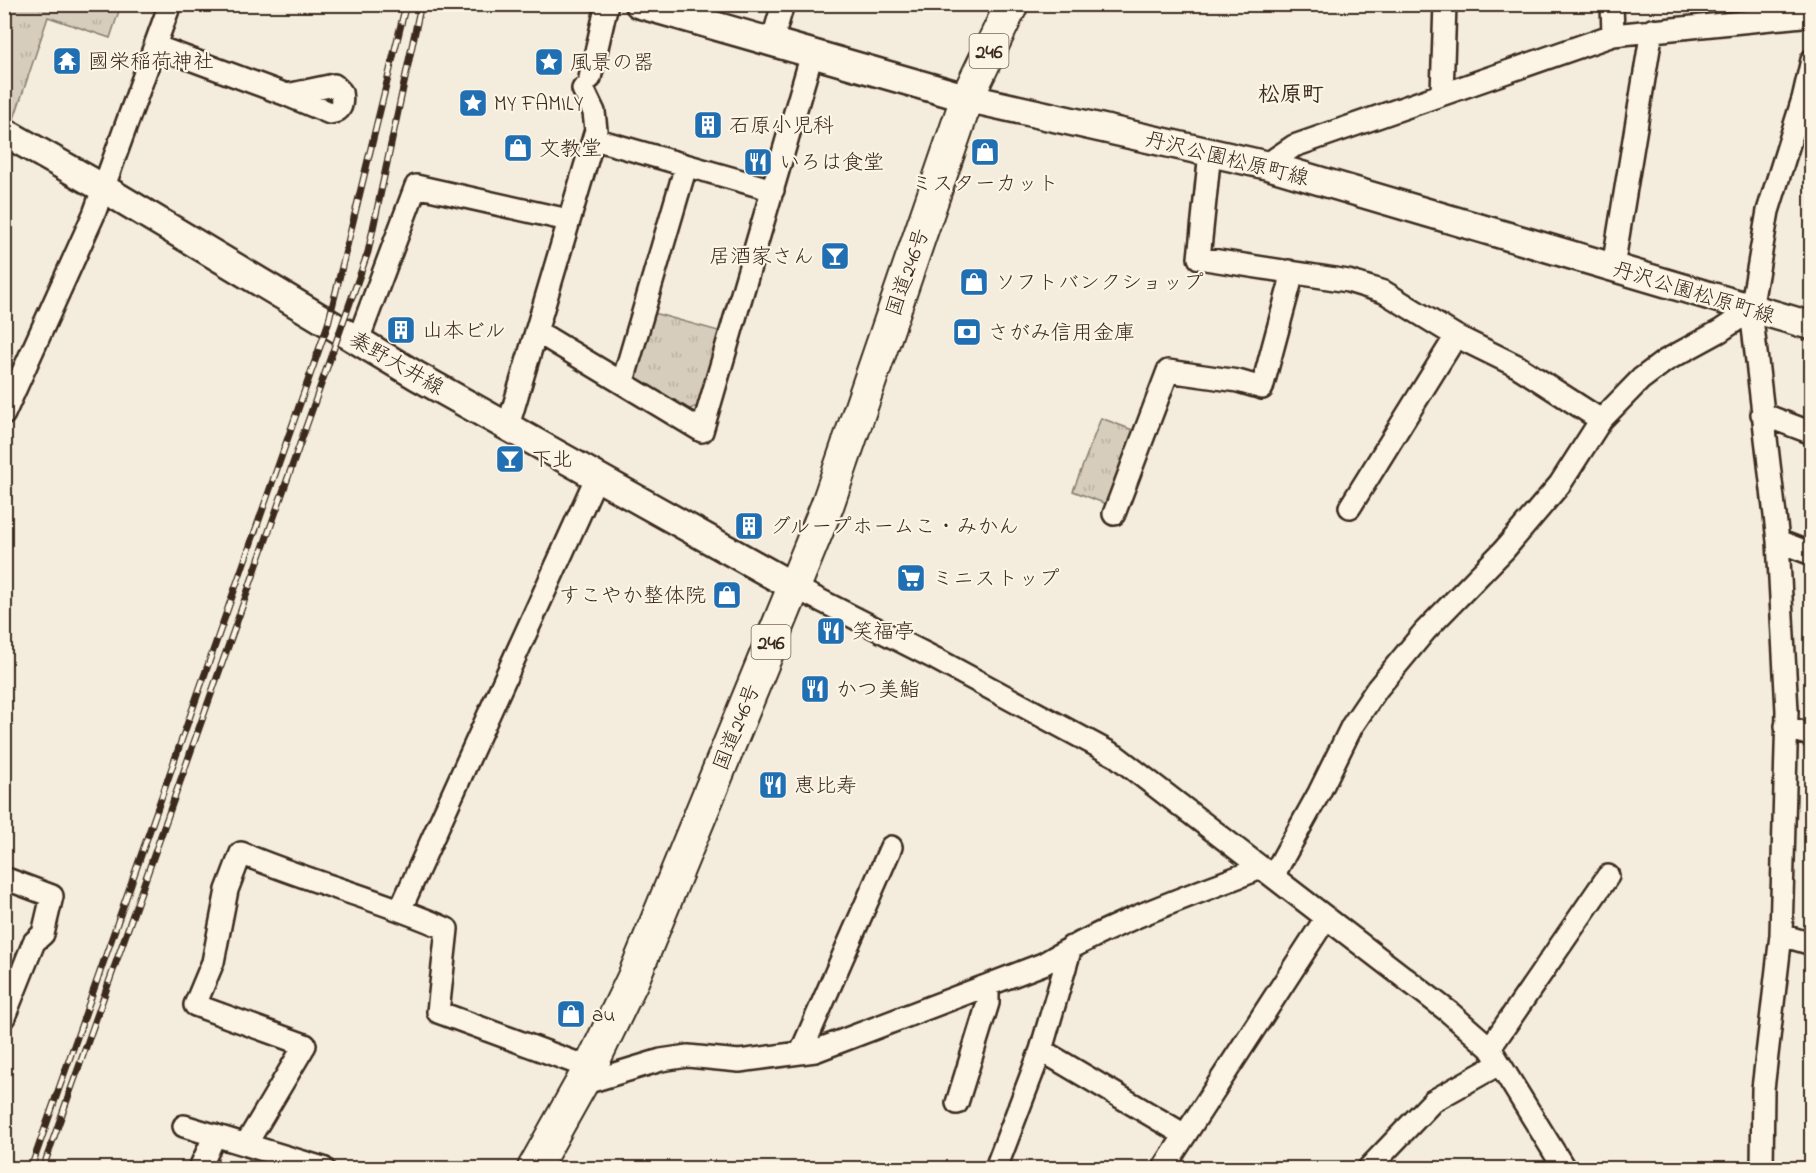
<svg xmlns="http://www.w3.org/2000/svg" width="1816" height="1173" font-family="'Indie Flower','Klee One',sans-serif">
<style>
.grass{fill:url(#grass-tufts);stroke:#887c6e;stroke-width:1.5}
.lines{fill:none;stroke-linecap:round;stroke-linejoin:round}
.minor-casing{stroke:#3b2a1e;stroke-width:26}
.major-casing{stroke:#3b2a1e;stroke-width:32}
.highway-casing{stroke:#3b2a1e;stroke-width:36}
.minor{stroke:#fcf5e5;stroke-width:21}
.major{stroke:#fcf5e5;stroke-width:27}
.highway{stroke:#fcf5e5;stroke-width:32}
.rail-casing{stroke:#3b2a1e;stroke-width:7}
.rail{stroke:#fcf5e5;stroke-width:4.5;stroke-dasharray:14;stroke-linecap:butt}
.labels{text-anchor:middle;stroke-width:4.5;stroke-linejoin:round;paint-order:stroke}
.shield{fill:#fcf5e5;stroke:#75675a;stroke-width:1.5}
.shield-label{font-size:20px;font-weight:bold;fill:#3b2a1e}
.poi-label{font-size:21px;fill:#3b2a1e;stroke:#fcf5e5;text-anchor:start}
.street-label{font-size:21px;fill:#3b2a1e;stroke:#fcf5e5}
.neighbourhood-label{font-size:22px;font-weight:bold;fill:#3b2a1e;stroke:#fcf5e5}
</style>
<defs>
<pattern id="grass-tufts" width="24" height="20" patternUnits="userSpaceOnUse" patternTransform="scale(1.5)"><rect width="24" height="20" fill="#d6cdbd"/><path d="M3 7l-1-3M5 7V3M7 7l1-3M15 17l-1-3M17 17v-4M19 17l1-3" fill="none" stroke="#b9b0a2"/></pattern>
</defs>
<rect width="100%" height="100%" fill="#f4eddd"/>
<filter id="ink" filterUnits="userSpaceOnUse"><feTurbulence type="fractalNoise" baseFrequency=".0167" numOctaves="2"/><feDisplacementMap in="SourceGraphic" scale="12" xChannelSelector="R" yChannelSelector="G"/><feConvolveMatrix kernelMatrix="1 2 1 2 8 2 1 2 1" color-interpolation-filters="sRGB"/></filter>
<g filter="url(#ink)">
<!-- grass -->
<path class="grass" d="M11 5H121L110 38 48 17 14 119 4 114 5 26Z
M650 312 722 332 700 405 687 410 634 376Z
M1101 418 1138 432 1114 501 1106 504 1073 491Z"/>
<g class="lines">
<!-- minor casing -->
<g class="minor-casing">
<path id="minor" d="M1612 4 1613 35
M772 42 783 4
M155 46 287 95 334 85 341 92C343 104 342 111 330 113L287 95
M590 78 607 4
M1442 93 1445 4
M594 139 773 190
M1210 152 1199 258 1348 281 1384 292 1456 336 1517 366 1601 420
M1266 165 1294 146 1613 35 1812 15
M1613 267 1652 30
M536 331 702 431 812 54
M358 340 416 186 568 220
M623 381 686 166
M4 414 94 214 170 4
M1762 414 1812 433
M508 426 596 130 594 112 583 89
M1350 507 1456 336
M1114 514 1168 371 1238 381 1262 388 1290 284 1289 271
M1778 541 1812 554
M794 587 936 659 1116 756 1449 1012 1490 1048 1564 1168
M1786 726 1812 736
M1273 876 1319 793 1352 726 1377 689 1425 631 1504 550 1560 484 1601 420 1641 379 1665 361 1720 331 1751 310
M4 878 52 896 43 934 34 942 4 1017
M401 908 597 476
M1781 935 1812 944
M1490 1048 1608 876
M1041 1050 1183 1134
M801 1052 891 847
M582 1084 661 1060 688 1056 739 1061 815 1051 1043 964C1111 922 1188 897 1261 868
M957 1103 988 1003V985
M184 1126 323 1168
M246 1144 305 1045 195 1005 213 962 227 890 241 853C309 882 380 899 447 929L438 1012 590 1068
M1165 1166 1326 918
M200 1168 215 1135
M996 1168 1041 1050 1071 947
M1369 1168 1433 1101 1499 1064
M1762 1168 1763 1089 1781 935 1787 711 1778 541 1751 310 1768 211 1803 99 1812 60"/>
</g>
<!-- major casing -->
<g class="major-casing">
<path id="major" d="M639 4 967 98 1266 165 1812 326
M4 132 103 188 417 376 794 587"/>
</g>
<!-- highway casing -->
<g class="highway-casing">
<path id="highway" d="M534 1168 590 1068 633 979 794 587 827 506 967 98 1012 4"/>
</g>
<!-- minor -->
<use href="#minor" class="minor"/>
<!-- major -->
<use href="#major" class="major"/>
<!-- highway -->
<use href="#highway" class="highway"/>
<!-- rail casing -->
<g class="rail-casing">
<path id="rail" d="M31 1168 328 324 406 4
M43 1168 368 252 421 4"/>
</g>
<!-- rail -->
<use href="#rail" class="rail"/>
</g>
</g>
<!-- icons -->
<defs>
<g id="temple-square" transform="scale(1.5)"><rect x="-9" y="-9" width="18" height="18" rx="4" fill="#1f6fb2" stroke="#fcf5e5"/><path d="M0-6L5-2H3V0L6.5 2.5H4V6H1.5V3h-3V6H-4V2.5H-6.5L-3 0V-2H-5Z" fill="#fff"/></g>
<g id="sight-square" transform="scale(1.5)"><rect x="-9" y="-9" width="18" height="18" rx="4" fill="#1f6fb2" stroke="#fcf5e5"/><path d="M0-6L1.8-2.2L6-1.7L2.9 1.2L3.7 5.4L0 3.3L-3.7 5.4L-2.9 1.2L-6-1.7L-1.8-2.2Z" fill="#fff"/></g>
<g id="building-square" transform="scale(1.5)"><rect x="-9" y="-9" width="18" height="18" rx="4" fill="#1f6fb2" stroke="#fcf5e5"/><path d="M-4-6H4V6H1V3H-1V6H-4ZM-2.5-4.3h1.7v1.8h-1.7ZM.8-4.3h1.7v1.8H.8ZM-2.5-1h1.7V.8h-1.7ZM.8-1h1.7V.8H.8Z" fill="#fff"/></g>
<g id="shop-square" transform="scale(1.5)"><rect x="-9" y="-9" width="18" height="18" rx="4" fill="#1f6fb2" stroke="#fcf5e5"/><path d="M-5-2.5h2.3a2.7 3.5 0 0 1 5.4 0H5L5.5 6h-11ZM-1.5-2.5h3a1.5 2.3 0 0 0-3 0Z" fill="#fff"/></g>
<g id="restaurant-square" transform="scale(1.5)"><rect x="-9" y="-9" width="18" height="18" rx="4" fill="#1f6fb2" stroke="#fcf5e5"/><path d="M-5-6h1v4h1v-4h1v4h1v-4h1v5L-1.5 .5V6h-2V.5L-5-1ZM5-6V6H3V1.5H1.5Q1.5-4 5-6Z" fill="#fff"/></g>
<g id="bar-square" transform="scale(1.5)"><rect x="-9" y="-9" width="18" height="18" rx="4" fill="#1f6fb2" stroke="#fcf5e5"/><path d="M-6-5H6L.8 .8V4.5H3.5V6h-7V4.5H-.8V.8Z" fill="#fff"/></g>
<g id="bank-square" transform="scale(1.5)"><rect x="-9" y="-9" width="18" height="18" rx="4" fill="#1f6fb2" stroke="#fcf5e5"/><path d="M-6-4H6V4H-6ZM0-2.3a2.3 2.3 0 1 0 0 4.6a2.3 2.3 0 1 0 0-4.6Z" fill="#fff"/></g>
<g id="supermarket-square" transform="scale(1.5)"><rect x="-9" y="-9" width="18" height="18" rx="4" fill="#1f6fb2" stroke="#fcf5e5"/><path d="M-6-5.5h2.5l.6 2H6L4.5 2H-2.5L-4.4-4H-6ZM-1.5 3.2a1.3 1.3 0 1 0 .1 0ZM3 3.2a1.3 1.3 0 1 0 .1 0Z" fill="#fff"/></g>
</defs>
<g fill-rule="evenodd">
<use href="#temple-square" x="67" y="61"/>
<use href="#sight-square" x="549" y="62"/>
<use href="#sight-square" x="473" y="103"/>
<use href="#building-square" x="708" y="125"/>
<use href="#shop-square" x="518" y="148"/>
<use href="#shop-square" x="985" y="152"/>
<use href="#restaurant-square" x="758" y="162"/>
<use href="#bar-square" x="835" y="256"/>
<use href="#shop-square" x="974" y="282"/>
<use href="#building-square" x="401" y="330"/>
<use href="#bank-square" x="967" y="332"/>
<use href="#bar-square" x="510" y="459"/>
<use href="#building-square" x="749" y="526"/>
<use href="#supermarket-square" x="911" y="578"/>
<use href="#shop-square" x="727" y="595"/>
<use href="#restaurant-square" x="831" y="631"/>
<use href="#restaurant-square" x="815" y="689"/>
<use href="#restaurant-square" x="773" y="785"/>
<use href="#shop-square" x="571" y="1014"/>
</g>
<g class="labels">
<!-- shield labels -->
<g class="shield">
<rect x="969.5" y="34" width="39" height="34" rx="4.5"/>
<rect x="751.5" y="625" width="39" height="34" rx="4.5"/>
</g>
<g class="shield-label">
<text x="989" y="58">246</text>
<text x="771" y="649">246</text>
</g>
<!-- poi labels -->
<g class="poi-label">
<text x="88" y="68">國栄稲荷神社</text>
<text x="570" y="69">風景の器</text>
<text x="494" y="110">MY FAMILY</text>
<text x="729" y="132">石原小児科</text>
<text x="539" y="155">文教堂</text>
<text x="779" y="169">いろは食堂</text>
<text x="985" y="190" text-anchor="middle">ミスターカット</text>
<text x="814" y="263" text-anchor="end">居酒家さん</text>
<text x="995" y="289">ソフトバンクショップ</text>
<text x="422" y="337">山本ビル</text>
<text x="988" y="339">さがみ信用金庫</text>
<text x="531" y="466">下北</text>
<text x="770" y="533">グループホームこ・みかん</text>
<text x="932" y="585">ミニストップ</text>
<text x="706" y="602" text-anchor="end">すこやか整体院</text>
<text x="852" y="638">笑福亭</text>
<text x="836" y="696">かつ美鮨</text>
<text x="794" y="792">恵比寿</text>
<text x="592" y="1021">au</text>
</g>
<!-- street labels -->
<g class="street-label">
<text transform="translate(1227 158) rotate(14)" y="7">丹沢公園松原町線</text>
<text transform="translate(907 272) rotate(-71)" y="7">国道246号</text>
<text transform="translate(1694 292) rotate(17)" y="7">丹沢公園松原町線</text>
<text transform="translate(397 363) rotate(30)" y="7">秦野大井線</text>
<text transform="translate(736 727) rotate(-68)" y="7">国道246号</text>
</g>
<!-- neighbourhood labels -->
<g class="neighbourhood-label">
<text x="1291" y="101">松原町</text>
</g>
</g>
<!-- margin -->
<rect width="1816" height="1173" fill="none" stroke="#fcf5e5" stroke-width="24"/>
<rect x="12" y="12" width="1792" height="1149" fill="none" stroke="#3b2a1e" stroke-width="2" filter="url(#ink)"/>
</svg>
